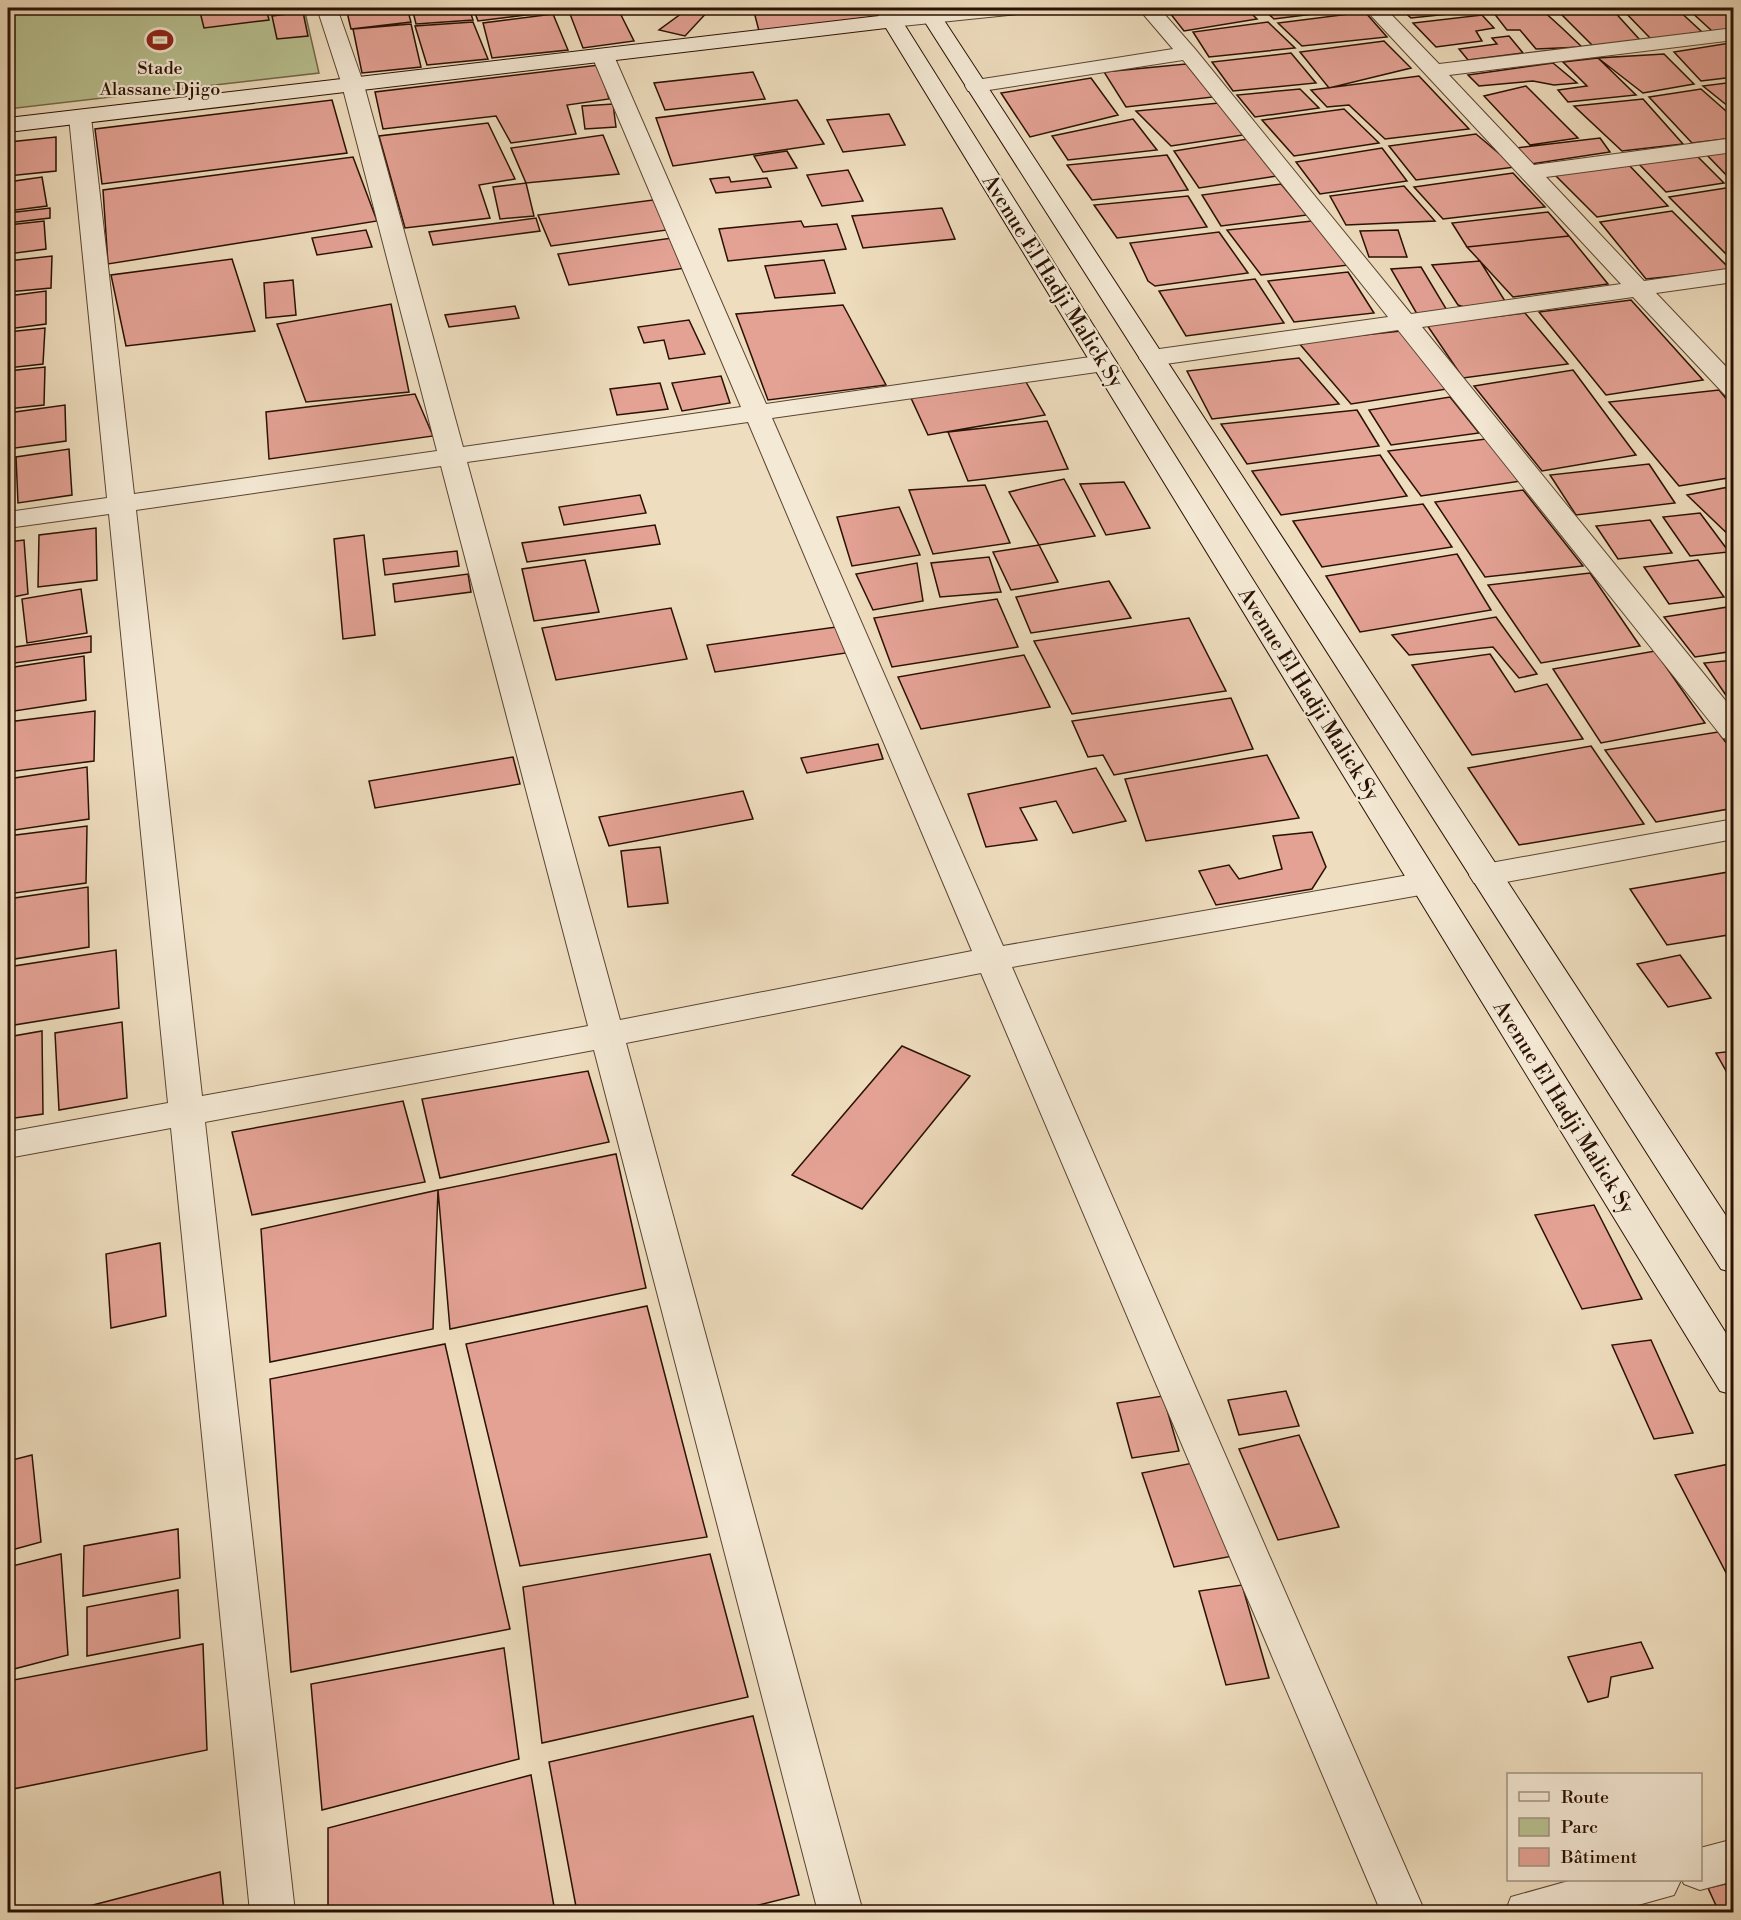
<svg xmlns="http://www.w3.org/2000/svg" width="1741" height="1920" font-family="'Libre Bodoni',serif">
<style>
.green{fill:#b9c191;stroke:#72694a;stroke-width:1.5}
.building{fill:#e4a295;stroke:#2a1103;stroke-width:1.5}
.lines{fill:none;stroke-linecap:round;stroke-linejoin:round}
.street-casing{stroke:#5b4432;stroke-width:2}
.secondary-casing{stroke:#2a1103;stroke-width:2}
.street{fill:#f4e9d5;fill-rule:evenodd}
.secondary{fill:#f4e9d5;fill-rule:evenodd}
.labels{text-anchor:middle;stroke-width:4.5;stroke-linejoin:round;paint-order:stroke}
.far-poi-label{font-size:18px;fill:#2a1103;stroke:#f4e9d5}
.street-label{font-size:21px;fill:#2a1103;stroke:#f4e9d5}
</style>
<rect width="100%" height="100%" fill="#eeddbe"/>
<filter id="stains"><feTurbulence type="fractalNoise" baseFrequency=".00333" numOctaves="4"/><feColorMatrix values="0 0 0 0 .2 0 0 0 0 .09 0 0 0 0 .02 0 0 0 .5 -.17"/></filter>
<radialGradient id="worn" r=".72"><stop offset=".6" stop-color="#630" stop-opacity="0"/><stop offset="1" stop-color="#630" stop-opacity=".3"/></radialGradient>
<!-- green -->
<path class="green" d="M8 8H304L319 73 8 109Z"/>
<!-- building -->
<path class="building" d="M199 8H266L269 20 204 28Z
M346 8H407L411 22 351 29Z
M412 8H469L473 20 416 24Z
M473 8H549L550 12 478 21Z
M560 8H605L563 13Z
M689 8H711L685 36 659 30Z
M753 8H876L881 16 759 31Z
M1166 8H1246L1257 19 1184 31Z
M1262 8H1361L1274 19Z
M1400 8H1463L1468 12 1411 18Z
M1540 8 1562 28 1582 47 1536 49 1520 30H1507L1493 12Z
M1555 8H1611L1640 40 1593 46Z
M1621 8H1676L1702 32 1651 39Z
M1687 8H1734V29L1712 31Z
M618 9 634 41 583 48 570 14Z
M303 12 308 36 277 39 272 16Z
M1365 12 1387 37 1302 46 1278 23Z
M553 14 568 50 492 58 483 23Z
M1482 15 1494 28 1476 31 1482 41 1436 47 1413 23Z
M473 22 488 59 427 65 415 26Z
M1268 22 1295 48 1209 57 1193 32Z
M411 24 421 67 362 73 353 29Z
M1509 36 1523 53 1468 60 1459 49 1497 44 1492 38Z
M1384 41 1411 68 1329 88 1300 52Z
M1730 43 1734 46V77L1701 81 1674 52Z
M1291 53 1316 83 1233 91 1212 62Z
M1664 54 1694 84 1643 93 1598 58Z
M1598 58 1636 95 1568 102 1558 90 1587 86 1563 62Z
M1553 63 1577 83 1554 85 1533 81 1479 86 1468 75Z
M1186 64 1213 97 1126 107 1104 72Z
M599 65 609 99 567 105 576 134 511 143 496 116 383 129 375 92Z
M753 72 765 99 665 110 654 83Z
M1419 76 1469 129 1385 139 1349 105 1327 107 1311 90Z
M1091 78 1118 115 1030 137 1001 93Z
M1734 82V111L1703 86Z
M1526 86 1578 138 1530 145 1484 96Z
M1300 89 1319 108 1255 117 1237 95Z
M1701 89 1734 118V138L1692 143 1649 97Z
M1643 99 1683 144 1622 151 1574 106Z
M332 100 347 153 102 184 95 129Z
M797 100 824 144 673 166 656 118Z
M1219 103 1243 135 1171 146 1136 111Z
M613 104 616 127 585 129 582 106Z
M1344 109 1379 143 1294 156 1262 120Z
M889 114 905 145 843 152 827 120Z
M1133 119 1157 150 1068 160 1052 136Z
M488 123 515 179 479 185 490 218 405 228 379 136Z
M1476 134 1515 167 1416 180 1389 146Z
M603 135 619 174 526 183 511 148Z
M56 137V171L8 176 9 142Z
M1600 138 1610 152 1531 164 1516 148Z
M1248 139 1277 176 1199 188 1174 151Z
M1382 148 1407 181 1320 194 1296 162Z
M787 151 797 168 763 172 754 156Z
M1734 151V180L1732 181 1706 154Z
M1167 155 1188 190 1092 200 1067 165Z
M1696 155 1724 183 1666 192 1638 163Z
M353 157 377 221 108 264 103 190Z
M1628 164 1668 206 1597 217 1554 174Z
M848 170 863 201 822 206 807 175Z
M1513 173 1545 207 1443 219 1414 187Z
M42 177 47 206 8 211V182Z
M729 177 731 182 767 178 771 187 716 193 710 179Z
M526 183 534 216 500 219 493 187Z
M1281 184 1307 215 1221 226 1202 195Z
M1404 186 1435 221 1346 225 1330 196Z
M1732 187 1734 188V262L1669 197Z
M1188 196 1207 227 1117 238 1094 205Z
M653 200 667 230 551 246 538 215Z
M50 208V218L8 223V213Z
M942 208 955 239 863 248 852 216Z
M1672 211 1731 270 1646 279 1600 222Z
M1548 212 1569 236 1467 247 1452 223Z
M536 218 540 231 433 245 429 232Z
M44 221 46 249 8 254V225Z
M801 221 804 227 837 224 846 249 728 261 719 229Z
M1312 221 1349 265 1261 275 1227 230Z
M366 230 372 247 317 255 312 238Z
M1398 230 1407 257H1369L1360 231Z
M1219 232 1248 273 1155 286 1148 281 1130 243Z
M1569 236 1608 284 1513 297 1467 247Z
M672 238 686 268 569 285 558 254Z
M52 256 51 288 8 292V261Z
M232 259 255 331 126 346 111 275Z
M824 260 835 293 775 298 765 266Z
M1480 261 1505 301 1473 310 1458 305 1432 265Z
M1421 267 1448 312 1417 314 1391 269Z
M1348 272 1374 313 1294 322 1268 281Z
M1255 279 1284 323 1186 336 1159 291Z
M293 280 296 315 266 318 264 283Z
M46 291V324L8 329V296Z
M1631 300 1703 380 1606 395 1539 312Z
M391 304 409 392 306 402 277 324Z
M843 305 886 385 768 400 736 314Z
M515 306 519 318 449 327 445 315Z
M1525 313 1568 364 1463 378 1427 325Z
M689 320 705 354 669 359 664 340 644 343 638 327Z
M45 328 43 364 8 368V332Z
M1401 331 1447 389 1351 404 1298 342Z
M1299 358 1339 404 1212 419 1187 371Z
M45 367 44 405 8 409V371Z
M1573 370 1636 455 1542 471 1474 386Z
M721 376 730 403 682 411 672 383Z
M1026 382 1045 415 928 435 911 398Z
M660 383 668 409 617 415 610 389Z
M1719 390 1734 408V477L1679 486 1609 402Z
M415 394 433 436 269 459 266 412Z
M1450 397 1479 433 1391 445 1369 410Z
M65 405 66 441 8 449V413Z
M1357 410 1379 446 1247 464 1221 424Z
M1047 421 1068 469 968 481 948 432Z
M1486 439 1521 481 1421 496 1388 451Z
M69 449 72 495 18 503 16 457Z
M1380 455 1407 496 1281 515 1252 471Z
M1649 464 1675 503 1576 515 1550 475Z
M1064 479 1095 536 1039 545 1009 492Z
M1124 482 1150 528 1106 535 1080 484Z
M985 485 1010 543 933 554 909 490Z
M1734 486V540L1687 495Z
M1523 490 1583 566 1485 577 1435 502Z
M640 495 646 513 564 525 559 507Z
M1423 504 1452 547 1322 567 1293 521Z
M899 507 920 555 852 566 837 517Z
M1700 513 1729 552 1690 556 1663 517Z
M1650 520 1672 553 1618 559 1596 526Z
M655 525 660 544 527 562 522 543Z
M96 528 97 580 38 587 39 535Z
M364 535 375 635 343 639 334 539Z
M24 540 28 594 8 598V542Z
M1039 545 1058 582 1011 590 993 552Z
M457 551 459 566 385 575 383 559Z
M1457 554 1491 610 1360 632 1326 576Z
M989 557 1001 592 940 597 931 563Z
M585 560 599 612 534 621 522 569Z
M1698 560 1724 597 1669 604 1644 567Z
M917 563 923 601 873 610 856 574Z
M1590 573 1640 646 1541 663 1488 585Z
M468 574 471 592 395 602 393 584Z
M1109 581 1131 618 1031 633 1016 597Z
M81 589 87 633 27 643 22 599Z
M997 599 1018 647 892 667 874 618Z
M8 604H11L14 638 8 639Z
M1734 606V651L1695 657 1664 617Z
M671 608 687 659 556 680 542 628Z
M1496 617 1537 674 1519 678 1493 647 1409 655 1392 635Z
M1189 618 1226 691 1072 714 1034 641Z
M836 627 846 653 715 672 707 645Z
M91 636V652L8 664V648Z
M1655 651 1705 723 1601 743 1553 669Z
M1490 654 1515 692 1547 684 1583 739 1472 755 1412 665Z
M1024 655 1050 707 921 729 898 677Z
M84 656 86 700 8 712V668Z
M1734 660V707L1704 663Z
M1231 698 1253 749 1114 775 1103 755 1088 757 1072 721Z
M95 711 94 761 8 772V722Z
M1718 732 1734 753V808L1656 822 1605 750Z
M878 744 883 759 807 773 801 758Z
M1591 746 1644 824 1519 845 1468 768Z
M1267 755 1299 818 1146 841 1125 779Z
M513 757 520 784 375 808 369 781Z
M87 767 89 819 8 831V779Z
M1096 768 1126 821 1073 833 1056 801 1020 808 1037 840 986 847 968 794Z
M743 791 753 819 609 846 599 817Z
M87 826 86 883 8 894V836Z
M1312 832 1326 867 1312 889 1216 905 1199 871 1229 865 1239 879 1282 869 1273 836Z
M660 847 668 903 628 907 621 851Z
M1734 871V934L1667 945 1630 889Z
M88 887 89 947 8 960V899Z
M116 950 119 1008 8 1026V967Z
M1680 955 1711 998 1668 1007 1637 964Z
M122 1022 127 1098 59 1110 55 1033Z
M42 1031 43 1114 8 1119V1037Z
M902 1046 970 1076 862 1209 792 1175Z
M1734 1051V1085L1716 1053Z
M588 1071 609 1142 440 1178 422 1099Z
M403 1101 425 1182 252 1215 232 1132Z
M616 1154 646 1288 450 1329 438 1190Z
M438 1190 433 1329 270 1362 261 1229Z
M1594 1205 1642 1299 1582 1309 1535 1215Z
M160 1243 166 1316 111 1328 106 1254Z
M647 1306 707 1537 520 1566 466 1344Z
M1651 1340 1693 1433 1654 1439 1612 1345Z
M445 1344 510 1629 291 1672 270 1379Z
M1286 1391 1299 1426 1239 1435 1228 1400Z
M1163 1396 1179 1451 1132 1458 1117 1403Z
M1299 1435 1339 1527 1278 1540 1239 1449Z
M32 1455 41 1542 8 1551V1461Z
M1198 1462 1233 1556 1174 1567 1142 1473Z
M1734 1463V1588L1675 1475Z
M178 1529 180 1578 83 1596 84 1546Z
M61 1554 68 1655 10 1670 8 1567Z
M710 1554 748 1697 542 1743 523 1587Z
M1242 1585 1269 1678 1226 1685 1199 1591Z
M178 1590 180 1638 87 1656V1607Z
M1641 1642 1653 1668 1611 1677 1608 1697 1588 1702 1568 1657Z
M203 1644 207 1750 8 1790V1681Z
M504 1648 519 1759 322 1810 311 1684Z
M753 1716 799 1895 731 1912H577L549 1762Z
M531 1775 555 1912H328V1828Z
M220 1872 224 1912H66Z
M1734 1882V1912H1719L1708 1888Z"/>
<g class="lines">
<!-- street casing -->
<g class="street-casing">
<path id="street" d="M317 8H337L364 85 463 447 741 407 592 56 596 52 603 50 610 52 614 56 766 404 1104 355 1113 358 1117 363 1113 368 1104 371 772 418 1003 946 1426 872 1437 875 1442 883 1437 891 1426 894 1012 967 1425 1912H1381L981 973 626 1043 863 1912H818L594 1050 205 1122 295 1912H250L171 1128 8 1158V1132L168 1103 109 514 8 528V512L107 498 69 117 72 112 80 110 88 112 91 117 134 494 437 451 342 85ZM748 422 972 951 620 1020 467 462ZM441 466 588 1026 202 1096 136 510Z
M963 8H1028L1025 12 1018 14 892 27 885 25 882 21 885 17 892 15Z
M1138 8H1159L1195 49 1411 314 1621 284 1364 8H1385L1439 64 1734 28V40L1449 75 1534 165 1734 138V152L1546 177 1644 281 1734 268V282L1656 293 1734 375V398L1725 395 1633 297 1422 327 1734 711V740L1723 738 1398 330 1152 366 1143 363 1139 358 1143 353 1152 350 1388 317 1183 60 976 92 968 91 965 86 968 81 976 80 1173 49Z
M1734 819V839L1485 886 1474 883 1469 875 1474 867 1485 864Z
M1734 1839V1881L1700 1890 1684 1884 1682 1880H1700V1848Z
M1572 1880H1681L1674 1895 1613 1912H1505L1511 1897Z"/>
</g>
<!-- secondary casing -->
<g class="secondary-casing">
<path id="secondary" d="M874 8H894L1734 1346V1395L1720 1391 886 28 8 132V118L879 16Z
M916 8H936L1734 1228V1273L1721 1269Z"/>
</g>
<!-- street -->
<use href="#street" class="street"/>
<!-- secondary -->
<use href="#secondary" class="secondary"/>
</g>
<!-- icons -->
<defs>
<g id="stadium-bare" transform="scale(2.07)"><path d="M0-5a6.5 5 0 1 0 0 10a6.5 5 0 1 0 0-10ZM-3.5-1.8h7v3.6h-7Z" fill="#8f2418" stroke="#f4e9d5" stroke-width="2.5" paint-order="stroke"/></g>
</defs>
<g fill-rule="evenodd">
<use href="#stadium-bare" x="160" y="40"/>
</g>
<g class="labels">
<!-- far-poi labels -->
<g class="far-poi-label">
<text x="160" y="74">Stade<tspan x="160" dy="21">Alassane Djigo</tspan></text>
</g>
<!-- street labels -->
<g class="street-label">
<text transform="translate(1053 281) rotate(58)" y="7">Avenue El Hadji Malick Sy</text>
<text transform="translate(1309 694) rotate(58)" y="7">Avenue El Hadji Malick Sy</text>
<text transform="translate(1564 1107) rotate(58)" y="7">Avenue El Hadji Malick Sy</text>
</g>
</g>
<!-- margin -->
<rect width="1741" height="1920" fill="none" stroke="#eeddbe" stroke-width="30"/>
<rect x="9" y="9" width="1723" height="1902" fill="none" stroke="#2a1103" stroke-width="3"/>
<rect x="15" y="15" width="1711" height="1890" fill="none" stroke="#2a1103" stroke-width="1.5"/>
<!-- legend -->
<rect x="1507" y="1773" width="195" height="108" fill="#f4e9d5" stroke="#a39381" stroke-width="1.5"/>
<rect x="1519" y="1792" width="30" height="9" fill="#f4e9d5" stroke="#a39381" stroke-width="1.5"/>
<text x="1561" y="1803" font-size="18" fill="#2a1103">Route</text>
<rect x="1519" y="1818" width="30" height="18" fill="#b9c191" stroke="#a39381" stroke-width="1.5"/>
<text x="1561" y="1833" font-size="18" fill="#2a1103">Parc</text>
<rect x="1519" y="1848" width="30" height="18" fill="#e4a295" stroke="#a39381" stroke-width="1.5"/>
<text x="1561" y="1863" font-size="18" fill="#2a1103">Bâtiment</text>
<rect width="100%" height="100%" filter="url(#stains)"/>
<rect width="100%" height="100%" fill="url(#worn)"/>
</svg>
